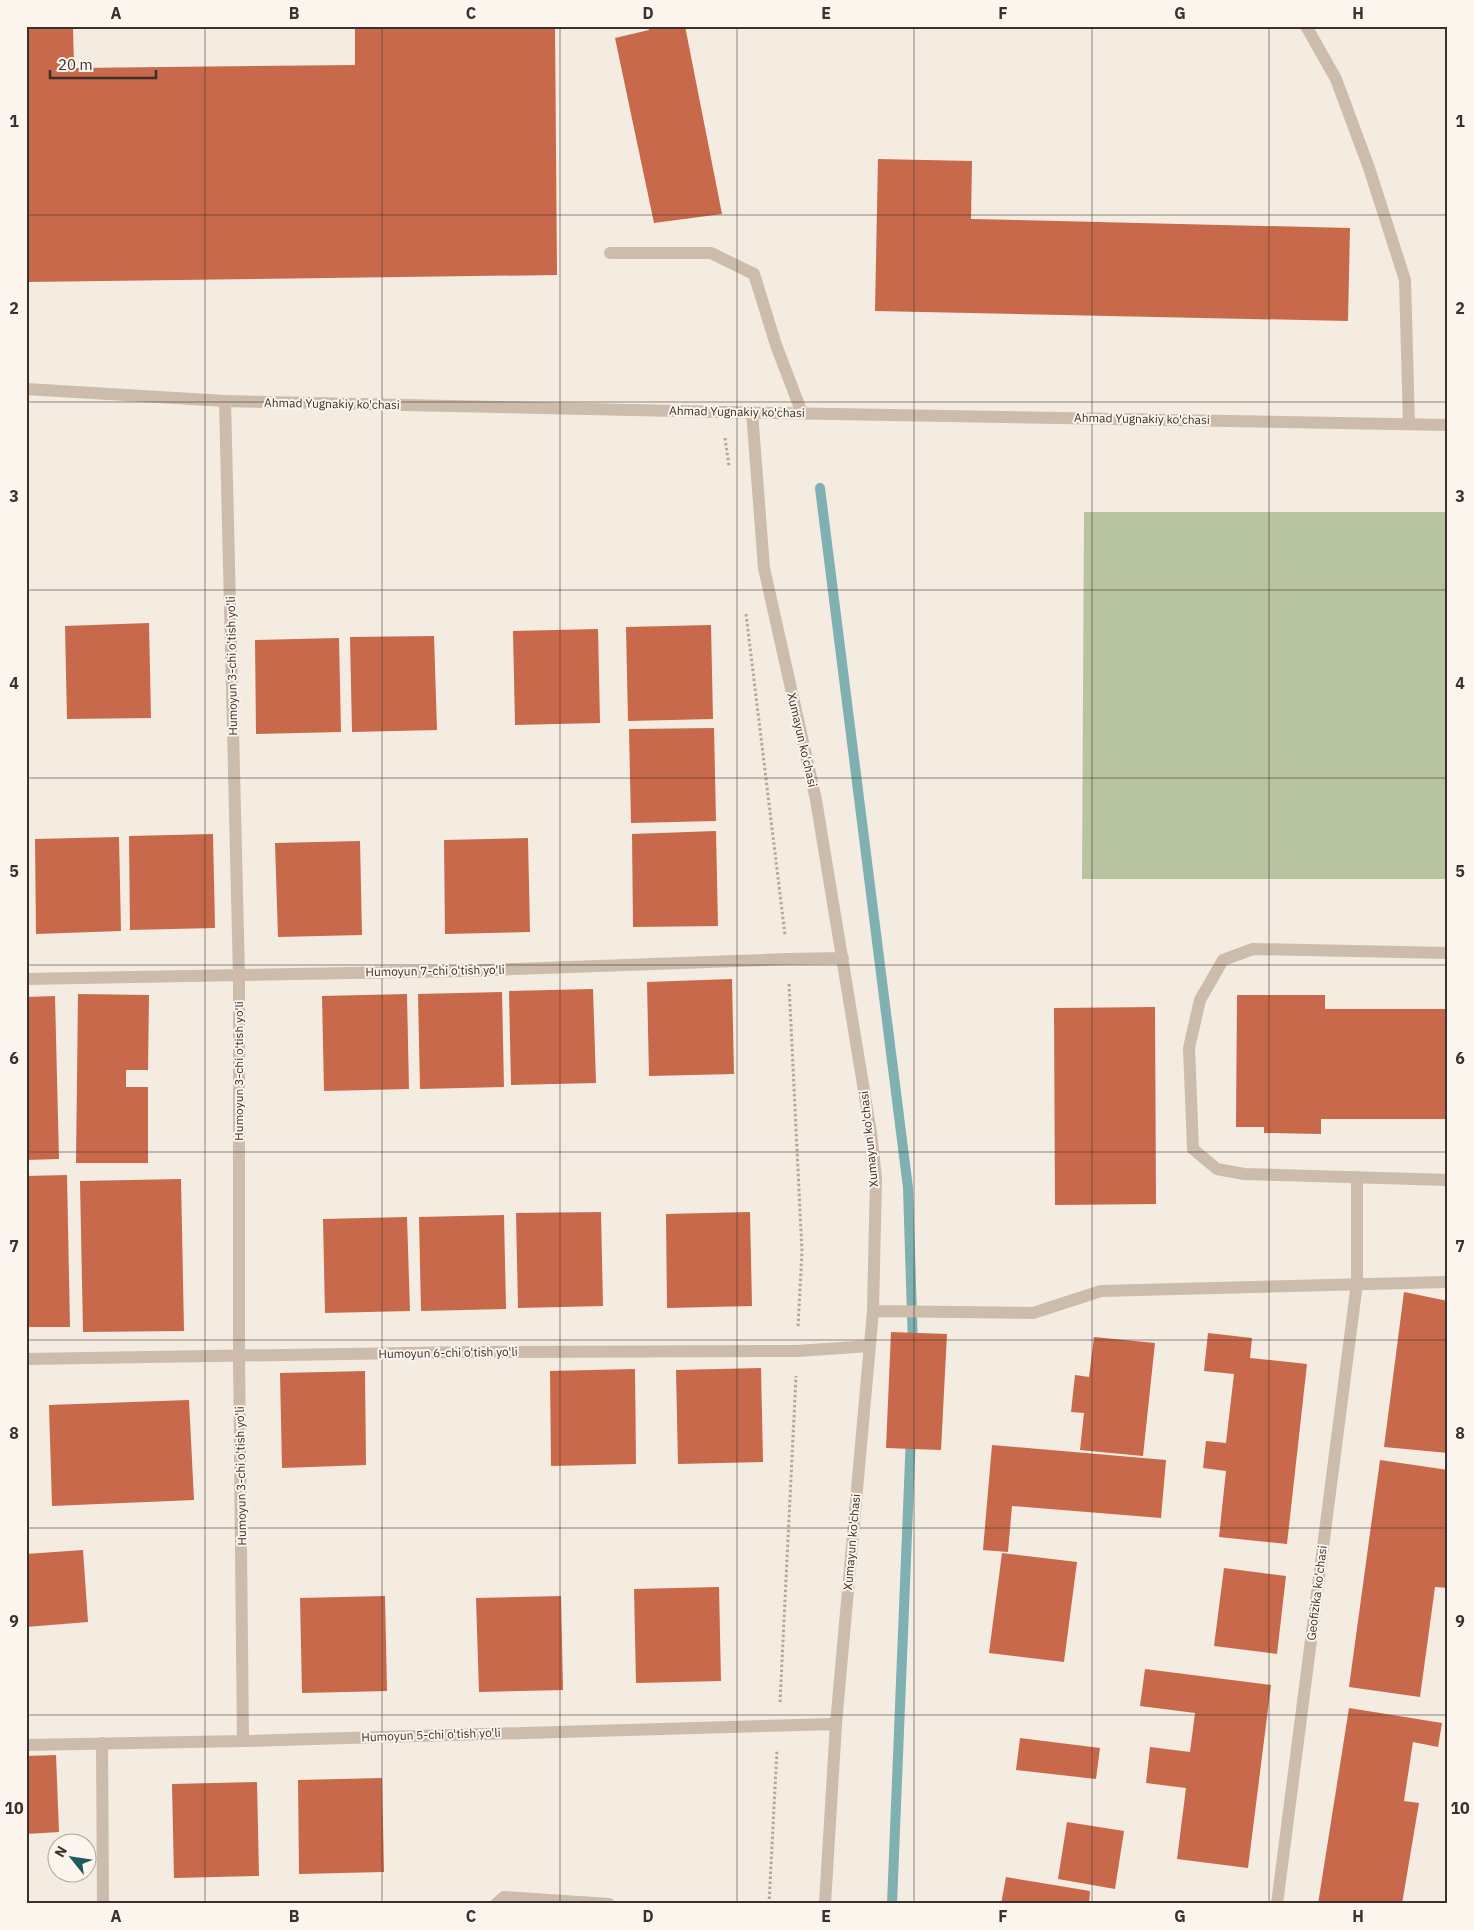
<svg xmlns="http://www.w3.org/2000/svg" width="1474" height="1930" font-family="'IBM Plex Sans',sans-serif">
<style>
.green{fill:#b8c4a0}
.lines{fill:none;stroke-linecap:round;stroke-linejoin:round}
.stream{stroke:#7fb0b2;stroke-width:10}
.building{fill:#c8694b}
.path{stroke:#b9a596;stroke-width:3;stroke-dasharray:2.5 2.5;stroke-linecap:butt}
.service{stroke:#cdbbac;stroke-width:12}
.minor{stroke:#cdbbac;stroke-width:12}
.grid{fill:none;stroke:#3b302b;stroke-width:1;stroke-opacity:0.55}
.labels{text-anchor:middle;stroke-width:4;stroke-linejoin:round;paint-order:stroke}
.street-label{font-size:12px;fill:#3b302b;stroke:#fbf5ee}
.neatline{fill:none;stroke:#3b302b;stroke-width:2}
.grid-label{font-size:16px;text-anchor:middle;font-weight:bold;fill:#3b302b}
</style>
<rect width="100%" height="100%" fill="#f4ebe1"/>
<!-- green -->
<path class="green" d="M1084 512H1448V879H1082Z"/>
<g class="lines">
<!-- stream -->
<path class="stream" d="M820 488 908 1188 913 1346
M892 1904 911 1435"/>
</g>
<!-- building -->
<path class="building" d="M26 26H73L74 68 355 65V26H555L557 275 26 282Z
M648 26H685L722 214 654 223 615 38 649 30Z
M878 159 972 161 971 219 1350 228 1348 321 875 311Z
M149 623 151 718 67 719 65 626Z
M711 625 713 719 628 721 626 627Z
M598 629 600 723 515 725 513 631Z
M434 636 437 730 352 732 350 637Z
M339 638 341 732 256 734 255 640Z
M714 728 716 821 631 823 629 729Z
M716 831 718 926 633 927 632 834Z
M213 834 215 928 130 930 129 836Z
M119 837 121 931 36 934 35 839Z
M528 838 530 932 445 934 444 840Z
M360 841 362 935 278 937 275 843Z
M732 979 734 1074 649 1076 647 982Z
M593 989 596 1083 511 1085 509 991Z
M502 992 504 1087 420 1089 418 994Z
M78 994 149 995 148 1070H126V1087H148V1163H76Z
M407 994 409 1089 324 1091 322 996Z
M1237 995H1325V1009H1448V1119H1321V1134L1264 1133V1127H1236Z
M55 996 59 1159 26 1160V997Z
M1155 1007 1156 1204 1055 1205 1054 1008Z
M67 1175 70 1327H26V1176Z
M181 1179 184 1331 83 1332 80 1181Z
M601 1212 603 1306 518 1308 516 1213Z
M750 1212 752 1306 667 1308 666 1214Z
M504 1215 506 1309 421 1311 419 1217Z
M407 1217 410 1311 325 1313 323 1219Z
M1404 1292 1448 1301V1453L1384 1447Z
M891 1332 947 1334 941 1450 886 1448Z
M1208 1333 1252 1338 1250 1358 1307 1364 1287 1544 1219 1537 1226 1471 1203 1468 1206 1441 1226 1443 1234 1374 1204 1371Z
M1094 1337 1155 1343 1143 1456 1080 1450 1084 1413 1071 1412 1075 1375 1089 1377Z
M761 1368 763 1462 678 1464 676 1370Z
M635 1369 636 1464 551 1466 550 1371Z
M365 1371 366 1465 282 1468 280 1373Z
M189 1400 194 1500 52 1506 49 1405Z
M992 1445 1166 1460 1161 1518 1012 1506 1008 1552 983 1550Z
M1380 1460 1448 1470V1588L1435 1587 1420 1697 1349 1687Z
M83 1550 88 1622 26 1627V1554Z
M1002 1553 1077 1562 1064 1662 989 1653Z
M1224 1568 1286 1576 1277 1654 1214 1646Z
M719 1587 721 1681 636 1683 634 1589Z
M385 1596 387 1691 302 1693 300 1598Z
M561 1596 563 1690 479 1692 476 1598Z
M1145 1669 1271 1685 1248 1868 1177 1859 1186 1788 1146 1783 1150 1747 1190 1752 1195 1713 1140 1706Z
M1349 1708 1442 1723 1438 1747 1413 1742 1404 1801 1419 1803 1402 1904H1318Z
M1020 1738 1100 1748 1096 1779 1016 1770Z
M56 1755 59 1832 26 1834V1756Z
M382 1778 384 1872 299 1874 298 1780Z
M257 1782 259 1876 174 1878 172 1784Z
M1067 1822 1124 1831 1115 1889 1058 1879Z
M1006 1877 1090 1891 1089 1904H1001Z"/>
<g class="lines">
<!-- path -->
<path class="path" d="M725 438 729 466
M746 614 785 935
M789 984 802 1252 798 1327
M780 1702 796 1376
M769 1904 777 1750"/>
<!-- service -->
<path class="service" d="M1306 26 1336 79 1369 168 1405 280 1409 424
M610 253H711L754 274 776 345 802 413
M1448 953 1253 949 1223 960 1200 1000 1189 1048 1193 1149 1217 1169 1244 1174 1448 1180
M1357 1177V1283
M496 1904 504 1897 609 1904"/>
<!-- minor -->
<path class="minor" d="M26 389 225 401 722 412 1448 425
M225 401 239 976V1356L243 1741
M752 412 764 568 816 800 871 1133 876 1178 873 1311 836 1724 825 1904
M26 979 462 971 788 959 843 958
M873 1311 1033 1313 1101 1291 1448 1282
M26 1359 468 1352 797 1351 870 1346
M102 1743 103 1904
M26 1745 243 1741 836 1724
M1277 1904 1357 1283"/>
</g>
<!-- grid -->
<path class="grid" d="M205 26V1904M382 26V1904M560 26V1904M737 26V1904M914 26V1904M1092 26V1904M1269 26V1904M26 215H1448M26 402H1448M26 590H1448M26 778H1448M26 965H1448M26 1152H1448M26 1340H1448M26 1528H1448M26 1715H1448"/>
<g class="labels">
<!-- street labels -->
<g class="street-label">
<text transform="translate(332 404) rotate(1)" y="4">Ahmad Yugnakiy ko'chasi</text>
<text transform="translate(737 412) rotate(1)" y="4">Ahmad Yugnakiy ko'chasi</text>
<text transform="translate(1142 419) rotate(1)" y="4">Ahmad Yugnakiy ko'chasi</text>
<text transform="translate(232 666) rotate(-91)" y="4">Humoyun 3-chi o'tish yo'li</text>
<text transform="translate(802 740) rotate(77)" y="4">Xumayun ko'chasi</text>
<text transform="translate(435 971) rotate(-1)" y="4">Humoyun 7-chi o'tish yo'li</text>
<text transform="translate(239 1071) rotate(-90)" y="4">Humoyun 3-chi o'tish yo'li</text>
<text transform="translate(869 1139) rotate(-96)" y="4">Xumayun ko'chasi</text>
<text transform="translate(448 1353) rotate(-1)" y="4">Humoyun 6-chi o'tish yo'li</text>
<text transform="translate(241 1476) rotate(-91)" y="4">Humoyun 3-chi o'tish yo'li</text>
<text transform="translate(852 1542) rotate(-85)" y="4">Xumayun ko'chasi</text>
<text transform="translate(1317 1593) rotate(-83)" y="4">Geofizika ko'chasi</text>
<text transform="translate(431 1735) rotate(-2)" y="4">Humoyun 5-chi o'tish yo'li</text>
</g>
</g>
<!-- border -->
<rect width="1474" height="1930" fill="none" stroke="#fbf5ee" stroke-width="55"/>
<!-- north arrow -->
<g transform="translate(72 1858) rotate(300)"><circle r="24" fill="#fbf5ee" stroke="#aea6a0"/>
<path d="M0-4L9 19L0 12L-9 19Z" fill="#1f5a5e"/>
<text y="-8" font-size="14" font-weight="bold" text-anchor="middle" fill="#3b302b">N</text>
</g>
<!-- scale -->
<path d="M50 70v8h106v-8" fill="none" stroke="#3b302b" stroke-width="2.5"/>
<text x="58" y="70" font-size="15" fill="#3b302b" stroke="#fbf5ee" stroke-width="4" paint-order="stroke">20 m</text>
<rect x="28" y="28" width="1418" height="1874" class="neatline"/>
<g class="grid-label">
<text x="116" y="19">A</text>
<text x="294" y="19">B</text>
<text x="471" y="19">C</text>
<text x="648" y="19">D</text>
<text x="826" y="19">E</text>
<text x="1003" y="19">F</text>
<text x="1180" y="19">G</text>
<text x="1358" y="19">H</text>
<text x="14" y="127">1</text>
<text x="1460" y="127">1</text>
<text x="14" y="314">2</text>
<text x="1460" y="314">2</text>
<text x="14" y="502">3</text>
<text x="1460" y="502">3</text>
<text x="14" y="689">4</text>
<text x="1460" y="689">4</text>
<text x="14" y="877">5</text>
<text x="1460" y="877">5</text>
<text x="14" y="1064">6</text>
<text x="1460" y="1064">6</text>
<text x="14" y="1252">7</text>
<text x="1460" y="1252">7</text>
<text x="14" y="1439">8</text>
<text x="1460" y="1439">8</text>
<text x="14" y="1627">9</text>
<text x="1460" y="1627">9</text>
<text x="14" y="1814">10</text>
<text x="1460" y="1814">10</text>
<text x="116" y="1922">A</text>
<text x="294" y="1922">B</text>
<text x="471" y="1922">C</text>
<text x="648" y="1922">D</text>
<text x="826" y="1922">E</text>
<text x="1003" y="1922">F</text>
<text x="1180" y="1922">G</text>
<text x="1358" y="1922">H</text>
</g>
</svg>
